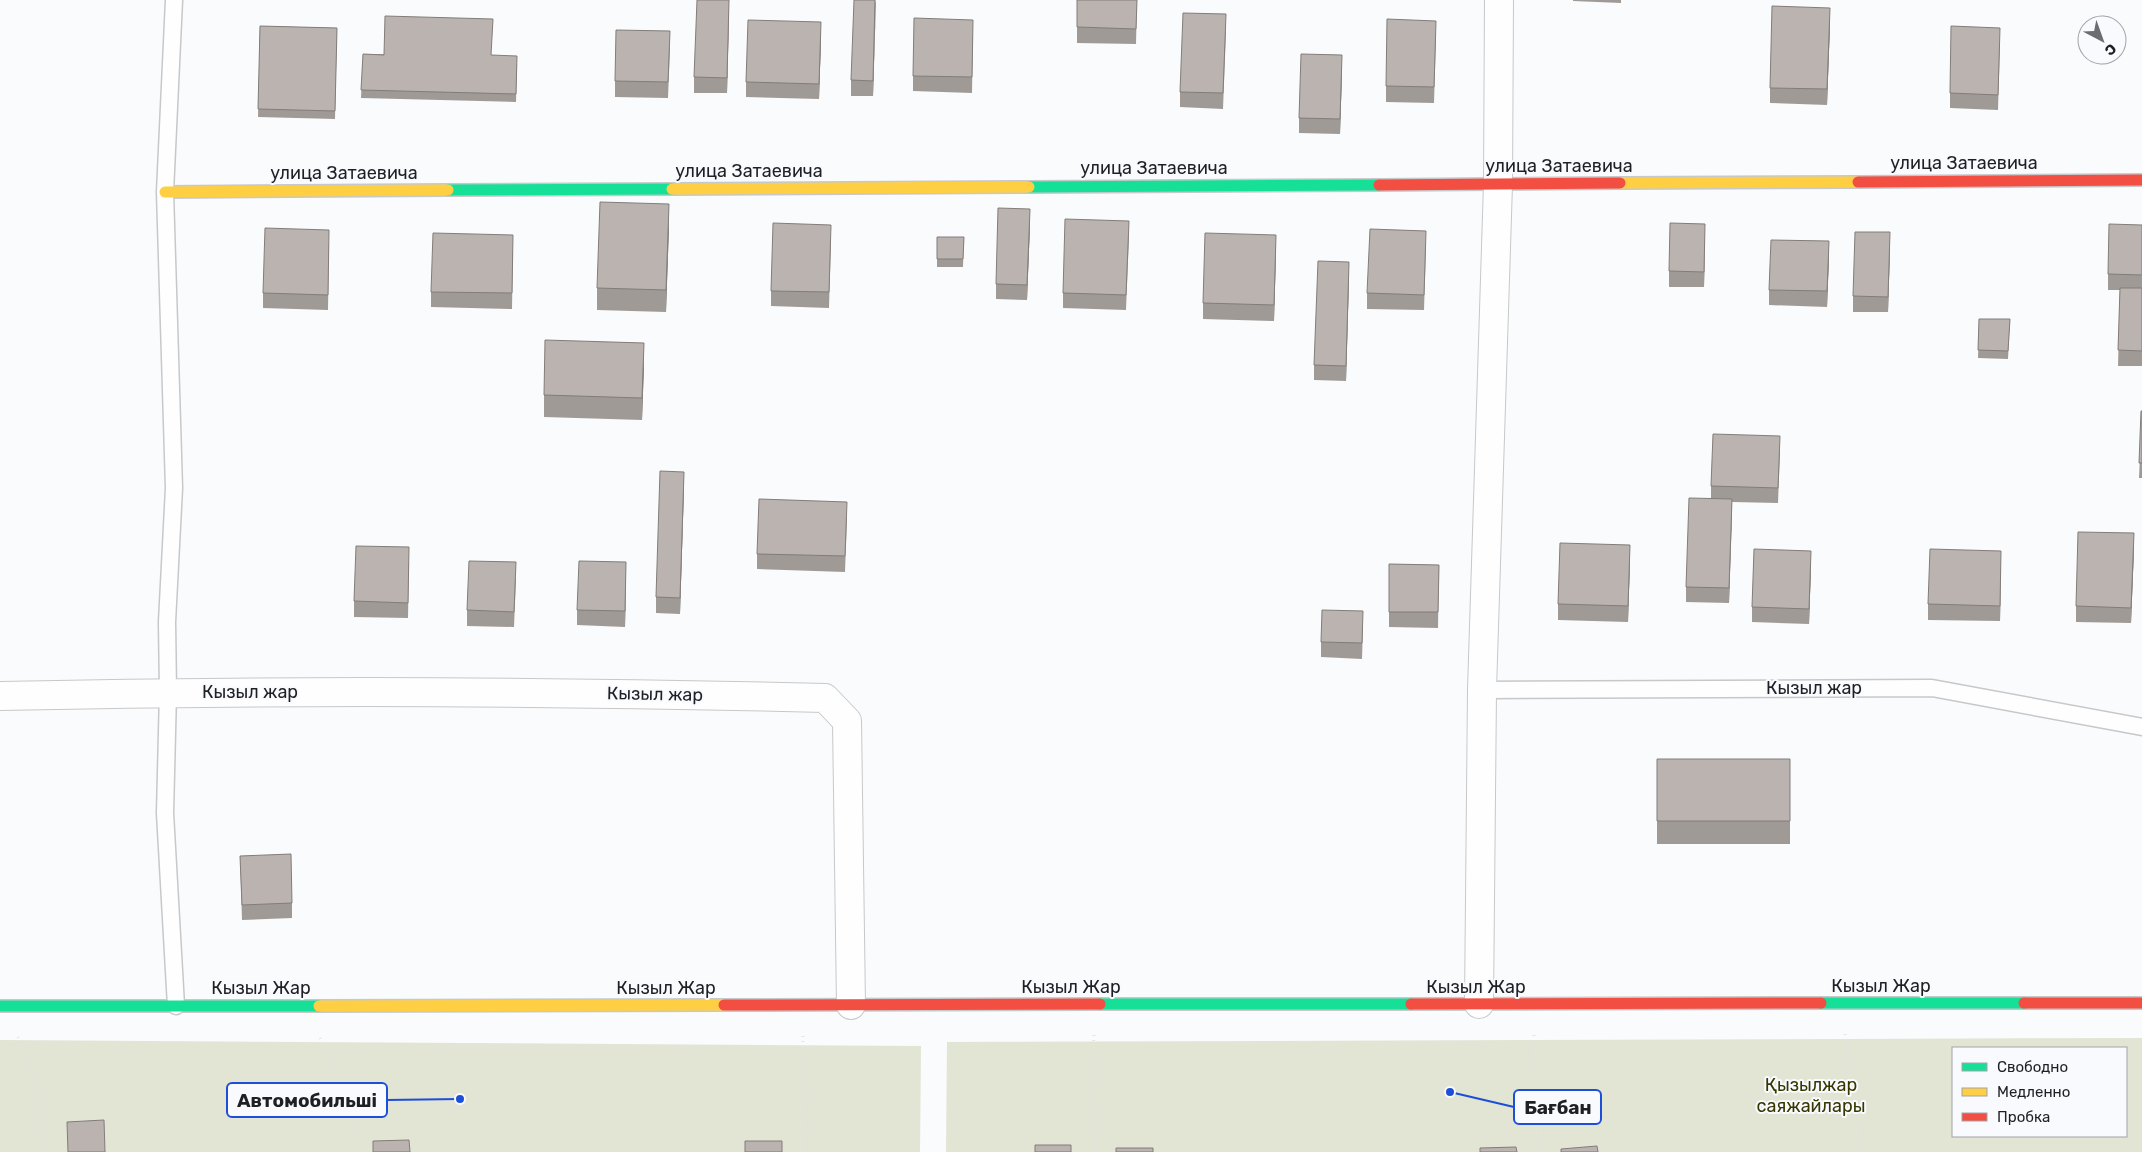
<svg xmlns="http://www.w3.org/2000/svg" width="2142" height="1152" font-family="Rubik,sans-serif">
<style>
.green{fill:#e2e4d4;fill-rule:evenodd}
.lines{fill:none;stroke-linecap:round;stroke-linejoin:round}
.lane-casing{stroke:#c6c8ca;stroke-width:19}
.street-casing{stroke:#c6c8ca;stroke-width:30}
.fast-casing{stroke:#c6c8ca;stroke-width:14}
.slow-casing{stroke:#c6c8ca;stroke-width:14}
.jam-casing{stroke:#c6c8ca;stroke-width:14}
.path{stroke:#e4e4e4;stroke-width:3;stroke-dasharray:1 4;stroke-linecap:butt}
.lane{stroke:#fefeff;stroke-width:16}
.street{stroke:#fefeff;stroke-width:28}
.fast{stroke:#16e098;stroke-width:11}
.slow{stroke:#ffcf43;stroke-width:11}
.jam{stroke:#f24e42;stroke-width:11}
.wall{fill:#a09a96}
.shaded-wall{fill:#827d7a}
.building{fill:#bab3af;stroke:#827d7a}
.labels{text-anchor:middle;stroke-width:4;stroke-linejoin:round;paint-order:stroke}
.street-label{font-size:18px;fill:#1e2023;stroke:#f8fafe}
.park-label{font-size:18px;fill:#373800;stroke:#f8fafe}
.leader{fill:none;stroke:#1d4ed8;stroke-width:2}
.callout-dot{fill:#1d4ed8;stroke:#f8fafe;stroke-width:2}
.callout{fill:#f8fafe;stroke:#1d4ed8;stroke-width:2}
.callout-label{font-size:19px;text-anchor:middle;font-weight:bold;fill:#1e2023}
</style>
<rect width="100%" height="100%" fill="#f9fbfd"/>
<!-- green -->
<path class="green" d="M2142 1038V1152H946L947 1042ZM1953 1048H2126V1136H1953Z
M0 1040 921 1046 920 1152H0Z"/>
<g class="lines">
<!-- lane casing -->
<g class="lane-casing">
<path id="lane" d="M174 0 165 192 174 488 167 622 168 692 165 813 176 1006
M1482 690 1932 688 2142 727"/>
</g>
<!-- street casing -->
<g class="street-casing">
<path id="street" d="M0 696C275 690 550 691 825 698L847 721 851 1005
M1479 1004 1482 690 1498 184 1499 0"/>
</g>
<!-- fast casing -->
<g class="fast-casing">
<path id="fast" d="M1029 187 1379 185
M448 190 672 189
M1821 1003H2024
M1100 1004H1411
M0 1006H319"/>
</g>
<!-- slow casing -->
<g class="slow-casing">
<path id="slow" d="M1620 183 1858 182
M672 189 1029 187
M165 192 448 190
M319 1006 724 1005"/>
</g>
<!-- jam casing -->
<g class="jam-casing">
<path id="jam" d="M1858 182 2142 180
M1379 185 1620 183
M2024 1003H2142
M1411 1004 1821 1003
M724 1005 1100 1004"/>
</g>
<!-- path -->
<path class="path" d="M1845 1034 1860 1152
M1094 1035 1091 1085 1096 1152
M1534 1035 1538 1152
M18 1037 32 1071 44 1117 45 1152
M320 1038 333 1064 352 1121 353 1152
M801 1152 803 1036"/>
<!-- lane -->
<use href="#lane" class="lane"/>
<!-- street -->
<use href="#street" class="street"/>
<!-- fast -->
<use href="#fast" class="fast"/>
<!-- slow -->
<use href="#slow" class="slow"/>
<!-- jam -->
<use href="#jam" class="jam"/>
</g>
<!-- wall -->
<path class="wall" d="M876 0 873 96H851V80Z
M1137 0 1136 44 1077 43V27Z
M1573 0H1621V3L1573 1Z
M729 14 727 93H694V77Z
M1830 24 1827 105 1770 103V88Z
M260 26 337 28 335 119 258 117Z
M1226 30 1223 109 1180 107V92Z
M973 35 972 93 913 91V76Z
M1436 36 1434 103 1386 102V86Z
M821 38 819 99 746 97V82Z
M2000 43 1998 110 1950 108V93Z
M670 47 668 98 615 97V81Z
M363 54 492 55 517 64 516 102 361 98Z
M1342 71 1340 134 1299 133V118Z
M1030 225 1027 300 996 299V284Z
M2142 225V366H2118L2120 290H2108V274Z
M669 226 666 312 597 310V288Z
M1129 236 1126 310 1063 308V293Z
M937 237H964L963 267H937Z
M831 240 829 308 771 306V291Z
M1705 240 1704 287H1669V271Z
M329 245 328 310 263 308V293Z
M1426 246 1424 310 1367 309V293Z
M1890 248 1888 312H1853V296Z
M513 250 512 309 431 307V292Z
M1276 251 1274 321 1203 319V303Z
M1829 257 1827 307 1769 305V290Z
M1349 277 1346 381 1314 380V365Z
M1979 319H2010L2008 359 1978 358Z
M644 365 642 420 544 417V395Z
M2142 411V478H2139Z
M1780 451 1778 503 1732 502 1729 603 1686 602V587L1711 499V486Z
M684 487 680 614 656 613V597Z
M847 518 845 572 757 569V554Z
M2134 549 2131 623 2076 622V606Z
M1630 560 1628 622 1558 620V604Z
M409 562 408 618 354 617V601Z
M1389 564 1439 565 1438 628 1389 627Z
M1811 566 1809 624 1752 622V607Z
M2001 567 2000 621 1928 620V604Z
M516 578 514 627 467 626V610Z
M626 578 625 627 577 625V610Z
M1363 626 1362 659 1321 657V642Z
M1657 759H1790V844H1657Z
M240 856 292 903V918L242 920Z"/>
<!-- shaded-wall -->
<path class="shaded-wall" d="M729 0V14L727 93V78Z
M876 0 873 96V81Z
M1830 8V24L1827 105V89Z
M821 22V38L819 99V84Z
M1342 55V71L1340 134V119Z
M669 204V226L666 312V290Z
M1030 209V225L1027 300V285Z
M1705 224V240L1704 287V272Z
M1890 232V248L1888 312V297Z
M1276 235V251L1274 321V305Z
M1829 241V257L1827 307V291Z
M1349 262V277L1346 381V366Z
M644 343V365L642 420V398Z
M684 472V487L680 614V598Z
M1732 499V515L1729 603V588Z
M2134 533V549L2131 623V608Z
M1630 545V560L1628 622V606Z
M1811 551V566L1809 624V609Z
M2001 551V567L2000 621V606Z
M626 562V578L625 627V611Z"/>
<!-- building -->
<path class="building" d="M697 0H729L727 78 694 77Z
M854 0H875L873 81 851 80Z
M1077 0H1137L1136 29 1077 27Z
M1772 6 1830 8 1827 89 1770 88Z
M1183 13 1226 14 1223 93 1180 92Z
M385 16 493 19 491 55 517 56 516 94 361 90 363 54 384 55Z
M914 18 973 20 972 77 913 76Z
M1387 19 1436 21 1434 87 1386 86Z
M748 20 821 22 819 84 746 82Z
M260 26 337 28 335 111 258 109Z
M1951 26 2000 28 1998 95 1950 93Z
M616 30 670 31 668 82 615 81Z
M1301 54 1342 55 1340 119 1299 118Z
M600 202 669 204 666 290 597 288Z
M998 208 1030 209 1027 285 996 284Z
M1065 219 1129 221 1126 295 1063 293Z
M773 223 831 225 829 292 771 291Z
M1670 223 1705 224 1704 272 1669 271Z
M2109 224 2142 225V275L2108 274Z
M265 228 329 230 328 295 263 293Z
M1370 229 1426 231 1424 295 1367 293Z
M1855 232H1890L1888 297 1853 296Z
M433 233 513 235 512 293 431 292Z
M1205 233 1276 235 1274 305 1203 303Z
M937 237H964L963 259H937Z
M1771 240 1829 241 1827 291 1769 290Z
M1318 261 1349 262 1346 366 1314 365Z
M2120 288H2142V351L2118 350Z
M1979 319H2010L2008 351 1978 350Z
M545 340 644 343 642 398 544 395Z
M2141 411H2142V463H2139Z
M1713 434 1780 436 1778 488 1711 486Z
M660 471 684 472 680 598 656 597Z
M1689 498 1732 499 1729 588 1686 587Z
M759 499 847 502 845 556 757 554Z
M2078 532 2134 533 2131 608 2076 606Z
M1560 543 1630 545 1628 606 1558 604Z
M356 546 409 547 408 603 354 601Z
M1754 549 1811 551 1809 609 1752 607Z
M1930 549 2001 551 2000 606 1928 604Z
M469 561 516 562 514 612 467 610Z
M579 561 626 562 625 611 577 610Z
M1389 564 1439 565 1438 612H1389Z
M1322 610 1363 611 1362 643 1321 642Z
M1657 759H1790V821H1657Z
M291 854 292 903 242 905 240 856Z
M104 1120 105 1152H68L67 1122Z
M409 1140 410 1152H373V1141Z
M745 1141H782V1152H745Z
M1035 1145H1071V1152H1035Z
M1597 1146 1598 1152H1561V1149Z
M1516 1147 1517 1152H1480V1148Z
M1116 1148H1153V1152H1116Z"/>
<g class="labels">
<!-- street labels -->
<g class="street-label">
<text x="1964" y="169">улица Затаевича</text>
<text x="1559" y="172">улица Затаевича</text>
<text x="1154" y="174">улица Затаевича</text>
<text x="749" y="177">улица Затаевича</text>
<text x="344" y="179">улица Затаевича</text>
<text x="1814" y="694">Кызыл жар</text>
<text x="250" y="698">Кызыл жар</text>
<text transform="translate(655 694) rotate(1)" y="6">Кызыл жар</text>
<text x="1881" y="992">Кызыл Жар</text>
<text x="1071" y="993">Кызыл Жар</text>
<text x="1476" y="993">Кызыл Жар</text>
<text x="261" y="994">Кызыл Жар</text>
<text x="666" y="994">Кызыл Жар</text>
</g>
<!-- park labels -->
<g class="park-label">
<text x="1811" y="1091">Қызылжар<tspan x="1811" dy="21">саяжайлары</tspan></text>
</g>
</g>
<!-- callouts -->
<path class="leader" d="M460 1099L387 1100M1450 1092L1514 1107"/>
<g class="callout-dot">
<circle cx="460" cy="1099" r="5"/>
<circle cx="1450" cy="1092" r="5"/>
</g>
<g class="callout">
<rect x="227" y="1083" width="160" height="34" rx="5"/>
<rect x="1514" y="1090" width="87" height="34" rx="5"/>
</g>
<g class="callout-label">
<text x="307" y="1107">Автомобильші</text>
<text x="1558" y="1114">Бағбан</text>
</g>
<!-- legend -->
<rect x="1952" y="1047" width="175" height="90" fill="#f8fafe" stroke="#a1a3a6"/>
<rect x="1962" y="1063" width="25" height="8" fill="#16e098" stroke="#a1a3a6"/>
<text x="1997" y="1072" font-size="15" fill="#1e2023">Свободно</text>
<rect x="1962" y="1088" width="25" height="8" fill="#ffcf43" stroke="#a1a3a6"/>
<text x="1997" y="1097" font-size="15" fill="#1e2023">Медленно</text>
<rect x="1962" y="1113" width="25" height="8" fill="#f24e42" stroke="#a1a3a6"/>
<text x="1997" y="1122" font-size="15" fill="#1e2023">Пробка</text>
<!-- north arrow -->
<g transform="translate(2102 40) rotate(139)"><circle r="24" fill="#f8fafe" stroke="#a1a3a6"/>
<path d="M0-4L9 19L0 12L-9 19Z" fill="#6b6d6f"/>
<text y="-8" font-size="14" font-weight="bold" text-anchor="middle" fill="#1e2023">С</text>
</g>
</svg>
